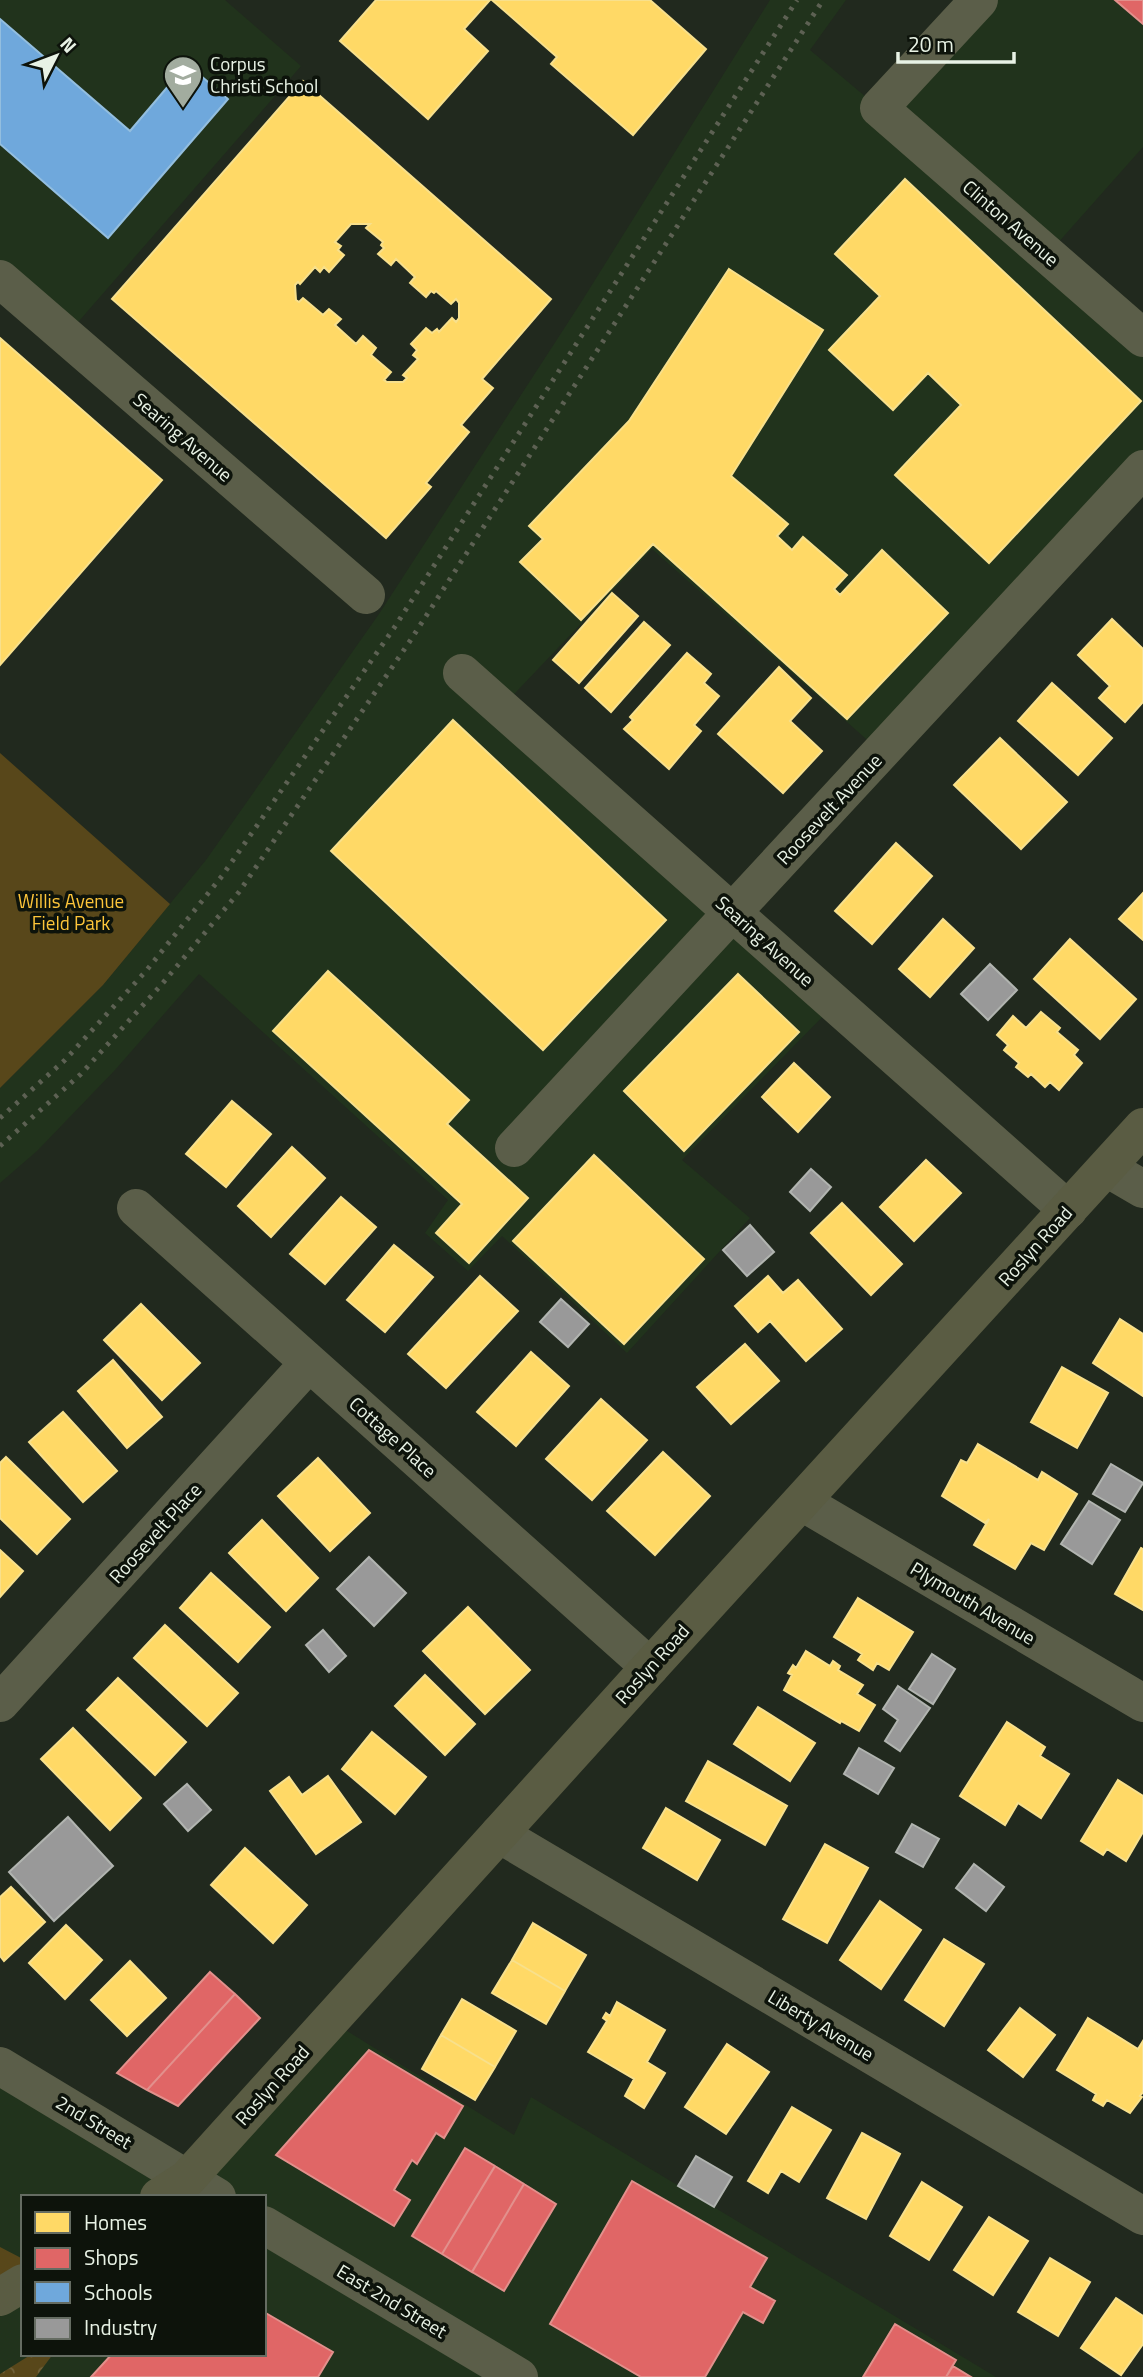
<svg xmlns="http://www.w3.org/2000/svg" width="1143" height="2377" font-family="'Titillium Web',sans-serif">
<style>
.built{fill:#21331c;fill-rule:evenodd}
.forest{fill:url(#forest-crowns)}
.park{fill:#58471a}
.homes{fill:#ffd966;stroke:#f8e08c;stroke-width:2;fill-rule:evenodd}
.shops{fill:#e06666;stroke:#e2908c;stroke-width:2}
.schools{fill:#6fa8dc;stroke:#93bedf;stroke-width:2}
.industry{fill:#999;stroke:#b1b4b0;stroke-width:2}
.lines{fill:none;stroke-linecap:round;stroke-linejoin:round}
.minor{stroke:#5b5e49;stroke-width:38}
.major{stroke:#5a5c43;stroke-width:38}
.rail{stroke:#5d6153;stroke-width:5;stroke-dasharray:3.5 7;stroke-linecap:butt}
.labels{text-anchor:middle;stroke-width:7;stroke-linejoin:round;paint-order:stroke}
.poi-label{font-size:19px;fill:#e8f2e5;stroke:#0d130b;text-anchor:start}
.street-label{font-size:19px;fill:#e8f2e5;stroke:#0d130b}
.park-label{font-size:19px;fill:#fdc53a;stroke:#0d130b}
</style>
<defs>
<pattern id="forest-crowns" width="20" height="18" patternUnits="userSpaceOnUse" patternTransform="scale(1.75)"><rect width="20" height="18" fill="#58471a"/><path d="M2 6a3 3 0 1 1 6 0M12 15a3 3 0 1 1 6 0" fill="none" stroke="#70623b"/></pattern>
</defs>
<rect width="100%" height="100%" fill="#21291e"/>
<!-- built -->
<path class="built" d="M0 0H225L301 66 66 336 0 279Z
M770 0H846L810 50 879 108 979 0H1143V147L1048 254 1143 338V469L883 754 652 549 500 709 834 1005 682 1160 750 1218 627 1353 502 1236 468 1271 425 1233 448 1200 199 974 115 1070 37 1151 0 1183V1088L103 985 206 860 379 614 580 304Z
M344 2029 514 2135 531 2097 996 2377H0V2068L197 2190ZM23 2197H264V2354H23Z"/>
<!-- forest -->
<path class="forest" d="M0 2247 23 2259V2283L0 2297Z
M32 2354H53L36 2377H0V2374Z"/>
<!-- park -->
<path class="park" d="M0 753 170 904 103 985 0 1088Z"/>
<!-- homes -->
<path class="homes" d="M376 0H490L464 29 488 51 428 119 340 41Z
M492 0H650L706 49 633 135 551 64 557 57Z
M303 81 551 299 482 379 493 388 461 425 469 432 426 483 431 487 386 538 112 299ZM351 224H370L366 228 383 242 381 245 384 248 378 254 391 265 396 259 415 277 410 283 426 297 431 291 434 293 436 291 451 304 456 299 459 303V318L456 322 452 318 439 332 437 329 432 333 426 328 411 344 417 350 413 355 418 359 403 375 407 378 403 382H387L384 380 391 372 371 355 376 348 363 336 356 344 335 325 341 319 329 309 323 315 303 298 299 302 296 300 295 285 298 282 300 284 315 267 320 272 324 267 329 272 344 255 338 250 341 246 335 242Z
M905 179 1141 401 989 563 895 475 961 405 928 373 893 410 829 350 880 296 835 254Z
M729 269 823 330 731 476 788 524 777 536 792 550 803 537 847 575 834 589 840 595 882 550 948 613 847 719 653 544 581 620 520 562 543 539 529 526 629 421Z
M0 338 162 480 0 665Z
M612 593 638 616 579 683 553 660Z
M1112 619 1143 649V702L1125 722 1099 698 1110 686 1078 655Z
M644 622 670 645 611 712 585 688Z
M687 653 711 674 704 683 719 696 694 725 701 731 669 769 624 729 633 720 630 717Z
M779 667 811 698 790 721 822 751 783 793 718 734Z
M1052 683 1112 738 1078 775 1018 721Z
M453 720 666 920 543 1050 331 851Z
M1000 738 1067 802 1021 849 954 785Z
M896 843 932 876 872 944 835 911Z
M1143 893V940L1119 919Z
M943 919 974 948 930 997 899 969Z
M1070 939 1136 999 1100 1039 1034 979Z
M328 971 469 1100 447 1124 528 1198 469 1263 436 1233 462 1204 273 1031Z
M738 974 799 1032 684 1151 624 1091Z
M1041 1012 1060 1028 1057 1032 1078 1050 1074 1055 1082 1063 1059 1090 1050 1082 1045 1087 1031 1074 1028 1077 1016 1067 1019 1063 1004 1050 1008 1045 997 1035 1013 1016 1026 1028Z
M794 1063 830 1097 798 1132 762 1097Z
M232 1101 271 1134 226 1187 186 1154Z
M292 1147 325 1178 271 1237 238 1206Z
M594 1155 704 1259 624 1344 513 1241Z
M926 1160 961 1193 914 1241 880 1207Z
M341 1197 376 1227 325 1284 290 1254Z
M842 1203 902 1264 871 1295 811 1233Z
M394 1245 433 1277 385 1332 347 1300Z
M480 1276 518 1311 446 1388 408 1354Z
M768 1276 783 1293 798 1280 842 1329 806 1361 770 1321 758 1332 735 1306Z
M141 1304 200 1363 162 1400 104 1340Z
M1120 1319 1143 1334V1396L1093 1363Z
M745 1344 779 1381 731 1424 697 1387Z
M531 1352 569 1386 516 1446 477 1412Z
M113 1360 162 1417 127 1448 78 1391Z
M1062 1367 1108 1393 1077 1448 1031 1422Z
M601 1399 647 1440 592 1500 546 1459Z
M63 1412 117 1471 83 1502 29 1442Z
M978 1444 1038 1480 1042 1472 1077 1494 1044 1550 1031 1543 1015 1569 974 1545 989 1519 985 1523 942 1496 961 1460 967 1463Z
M663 1452 710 1496 655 1555 607 1511Z
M6 1457 70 1519 37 1554 0 1518V1463Z
M318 1458 370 1513 330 1551 278 1496Z
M262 1520 318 1578 286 1611 229 1553Z
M1141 1548 1143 1549V1610L1115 1594Z
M0 1550 23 1571 0 1597Z
M211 1573 270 1627 238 1662 180 1608Z
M858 1598 913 1632 889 1670 877 1663 873 1670 858 1660 862 1654 834 1637Z
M468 1607 530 1670 485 1714 423 1651Z
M165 1625 238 1693 207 1726 134 1658Z
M806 1651 830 1666 833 1661 840 1666 838 1670 863 1685 857 1694 875 1705 859 1731 841 1721 840 1723 784 1690 792 1675 788 1673 793 1665 796 1668Z
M425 1675 475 1724 445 1755 395 1706Z
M118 1678 186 1742 155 1775 87 1710Z
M758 1707 815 1743 790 1781 734 1744Z
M1007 1722 1045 1747 1040 1756 1069 1774 1041 1818 1018 1803 1005 1825 960 1796Z
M73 1728 141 1798 110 1830 41 1759Z
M372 1732 426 1777 395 1814 342 1769Z
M708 1761 787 1806 765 1845 686 1801Z
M328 1776 361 1822 316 1854 270 1791 289 1777 302 1795Z
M1118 1780 1143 1796V1832L1126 1861 1107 1849 1103 1855 1081 1841Z
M666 1808 720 1840 697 1880 643 1848Z
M825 1844 868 1868 827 1943 783 1919Z
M245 1848 307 1905 273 1943 211 1885Z
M11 1887 45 1922 4 1961 0 1956V1897Z
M880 1901 921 1930 881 1989 840 1960Z
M533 1923 586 1955 565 1991 512 1960Z
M66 1925 102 1960 65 1999 29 1963Z
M944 1939 984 1964 944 2026 905 2000Z
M512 1960 565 1991 546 2024 492 1993Z
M130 1961 166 1998 127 2036 91 2000Z
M462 1999 516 2031 495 2067 441 2035Z
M617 2002 665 2030 647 2062 665 2073 644 2108 625 2096 634 2079 588 2052 607 2021 603 2018 606 2013 610 2016Z
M1020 2008 1055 2035 1023 2077 988 2050Z
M1088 2018 1138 2049 1143 2041V2092L1140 2096 1142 2097 1130 2113 1107 2100 1103 2106 1093 2100 1096 2094 1057 2070Z
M441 2035 495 2067 475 2100 422 2069Z
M727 2044 769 2072 726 2134 685 2107Z
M792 2107 831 2130 799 2182 781 2171 768 2193 748 2181Z
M862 2133 900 2154 866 2219 827 2198Z
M922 2182 962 2207 929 2260 890 2236Z
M989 2217 1028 2241 993 2295 954 2270Z
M1050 2258 1090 2282 1058 2336 1018 2312Z
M1116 2298 1143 2316V2344L1121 2375 1081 2348Z"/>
<!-- shops -->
<path class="shops" d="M1115 0H1143V24Z
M210 1972 235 1994 147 2090 117 2073Z
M235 1994 260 2018 178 2106 147 2090Z
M369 2050 463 2106 444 2138 436 2133 417 2164 412 2160 394 2190 410 2200 394 2226 276 2155Z
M465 2148 495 2166 442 2254 412 2236Z
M495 2166 524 2184 472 2272 442 2254Z
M632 2181 767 2258 750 2287 775 2301 763 2323 743 2312 705 2377H641L550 2324Z
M524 2184 556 2204 504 2291 472 2272Z
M264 2312 333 2352 318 2377H91L112 2354H264Z
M895 2324 956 2360 946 2377H863Z
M953 2366 971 2377H946Z"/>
<!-- schools -->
<path class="schools" d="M0 19 130 131 187 64 228 99 108 238 0 144Z"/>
<!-- industry -->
<path class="industry" d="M990 964 1017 990 988 1020 961 994Z
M811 1169 831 1187 810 1211 790 1192Z
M750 1225 774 1252 747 1276 723 1250Z
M561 1299 589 1324 568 1347 540 1322Z
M1111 1464 1143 1483 1125 1512 1093 1494Z
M1089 1501 1120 1520 1092 1564 1061 1544Z
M369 1557 406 1593 374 1626 337 1589Z
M323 1630 346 1656 329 1672 306 1645Z
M932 1654 955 1669 933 1704 909 1689Z
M898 1686 930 1708 900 1751 885 1741 898 1720 883 1709Z
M859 1748 894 1768 878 1794 844 1774Z
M187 1784 211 1810 188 1831 164 1804Z
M68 1817 113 1866 54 1921 9 1872Z
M912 1824 939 1839 923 1867 896 1852Z
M974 1864 1004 1887 986 1911 956 1888Z
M696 2156 732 2177 714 2207 678 2186Z"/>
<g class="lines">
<!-- minor -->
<path class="minor" d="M979 0 879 108 1143 338
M0 279 366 595
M462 673 1068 1210
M514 1148 1143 469
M1107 1168 1143 1189
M136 1208 650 1667
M802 1502 1143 1703
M0 1703 309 1363
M499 1834 1143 2216
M0 2066 217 2197
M264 2225 519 2377"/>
<!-- major -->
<path class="major" d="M159 2197 187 2179 650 1667 1143 1127
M0 2297 23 2283"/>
<!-- rail -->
<path class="rail" d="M0 1118 65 1060 146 971 222 876 394 628 797 0
M0 1146 81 1074 162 984 239 892 410 641 823 0"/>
</g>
<!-- icons -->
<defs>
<g id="school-pin" transform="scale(2.0125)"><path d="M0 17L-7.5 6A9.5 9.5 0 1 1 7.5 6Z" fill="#a2ac9f" stroke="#0d130b"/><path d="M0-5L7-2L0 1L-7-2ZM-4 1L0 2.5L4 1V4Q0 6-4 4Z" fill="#fff"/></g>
</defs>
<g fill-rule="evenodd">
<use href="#school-pin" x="183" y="75"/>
</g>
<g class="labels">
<!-- poi labels -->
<g class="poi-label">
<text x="210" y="71">Corpus<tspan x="210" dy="22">Christi School</tspan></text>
</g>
<!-- street labels -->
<g class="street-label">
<text transform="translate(1011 223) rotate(41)" y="7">Clinton Avenue</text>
<text transform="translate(183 437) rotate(41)" y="7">Searing Avenue</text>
<text transform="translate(829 809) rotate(-47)" y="7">Roosevelt Avenue</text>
<text transform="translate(765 941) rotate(42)" y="7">Searing Avenue</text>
<text transform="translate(1035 1246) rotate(-48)" y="7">Roslyn Road</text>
<text transform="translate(393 1437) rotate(42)" y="7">Cottage Place</text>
<text transform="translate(155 1533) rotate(-48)" y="7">Roosevelt Place</text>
<text transform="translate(973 1603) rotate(31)" y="7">Plymouth Avenue</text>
<text transform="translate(652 1664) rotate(-48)" y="7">Roslyn Road</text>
<text transform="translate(821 2025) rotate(31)" y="7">Liberty Avenue</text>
<text transform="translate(272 2085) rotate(-48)" y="7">Roslyn Road</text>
<text transform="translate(94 2122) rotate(31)" y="7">2nd Street</text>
<text transform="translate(392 2301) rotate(31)" y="7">East 2nd Street</text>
</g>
<!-- park labels -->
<g class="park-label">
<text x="71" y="908">Willis Avenue<tspan x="71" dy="22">Field Park</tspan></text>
</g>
</g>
<!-- legend -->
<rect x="21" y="2195" width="245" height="161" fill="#0d130b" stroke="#656c62" stroke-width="2"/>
<rect x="35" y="2212" width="35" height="21" fill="#ffd966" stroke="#656c62" stroke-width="2"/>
<text x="84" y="2230" font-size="21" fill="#e8f2e5">Homes</text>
<rect x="35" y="2248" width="35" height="21" fill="#e06666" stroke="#656c62" stroke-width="2"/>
<text x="84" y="2265" font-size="21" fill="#e8f2e5">Shops</text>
<rect x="35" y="2282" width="35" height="21" fill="#6fa8dc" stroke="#656c62" stroke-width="2"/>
<text x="84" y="2300" font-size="21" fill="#e8f2e5">Schools</text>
<rect x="35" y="2318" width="35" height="21" fill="#999999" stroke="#656c62" stroke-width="2"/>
<text x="84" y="2335" font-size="21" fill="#e8f2e5">Industry</text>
<!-- north arrow -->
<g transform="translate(56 56) rotate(48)" stroke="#0d130b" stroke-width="5" paint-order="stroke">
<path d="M0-5L12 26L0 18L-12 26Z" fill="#e8f2e5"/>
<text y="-10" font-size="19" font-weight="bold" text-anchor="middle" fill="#e8f2e5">N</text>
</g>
<!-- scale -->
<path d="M898 52v10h116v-10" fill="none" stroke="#e8f2e5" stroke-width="3.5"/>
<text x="908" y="52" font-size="21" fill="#e8f2e5" stroke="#0d130b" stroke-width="5" paint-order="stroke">20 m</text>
</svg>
